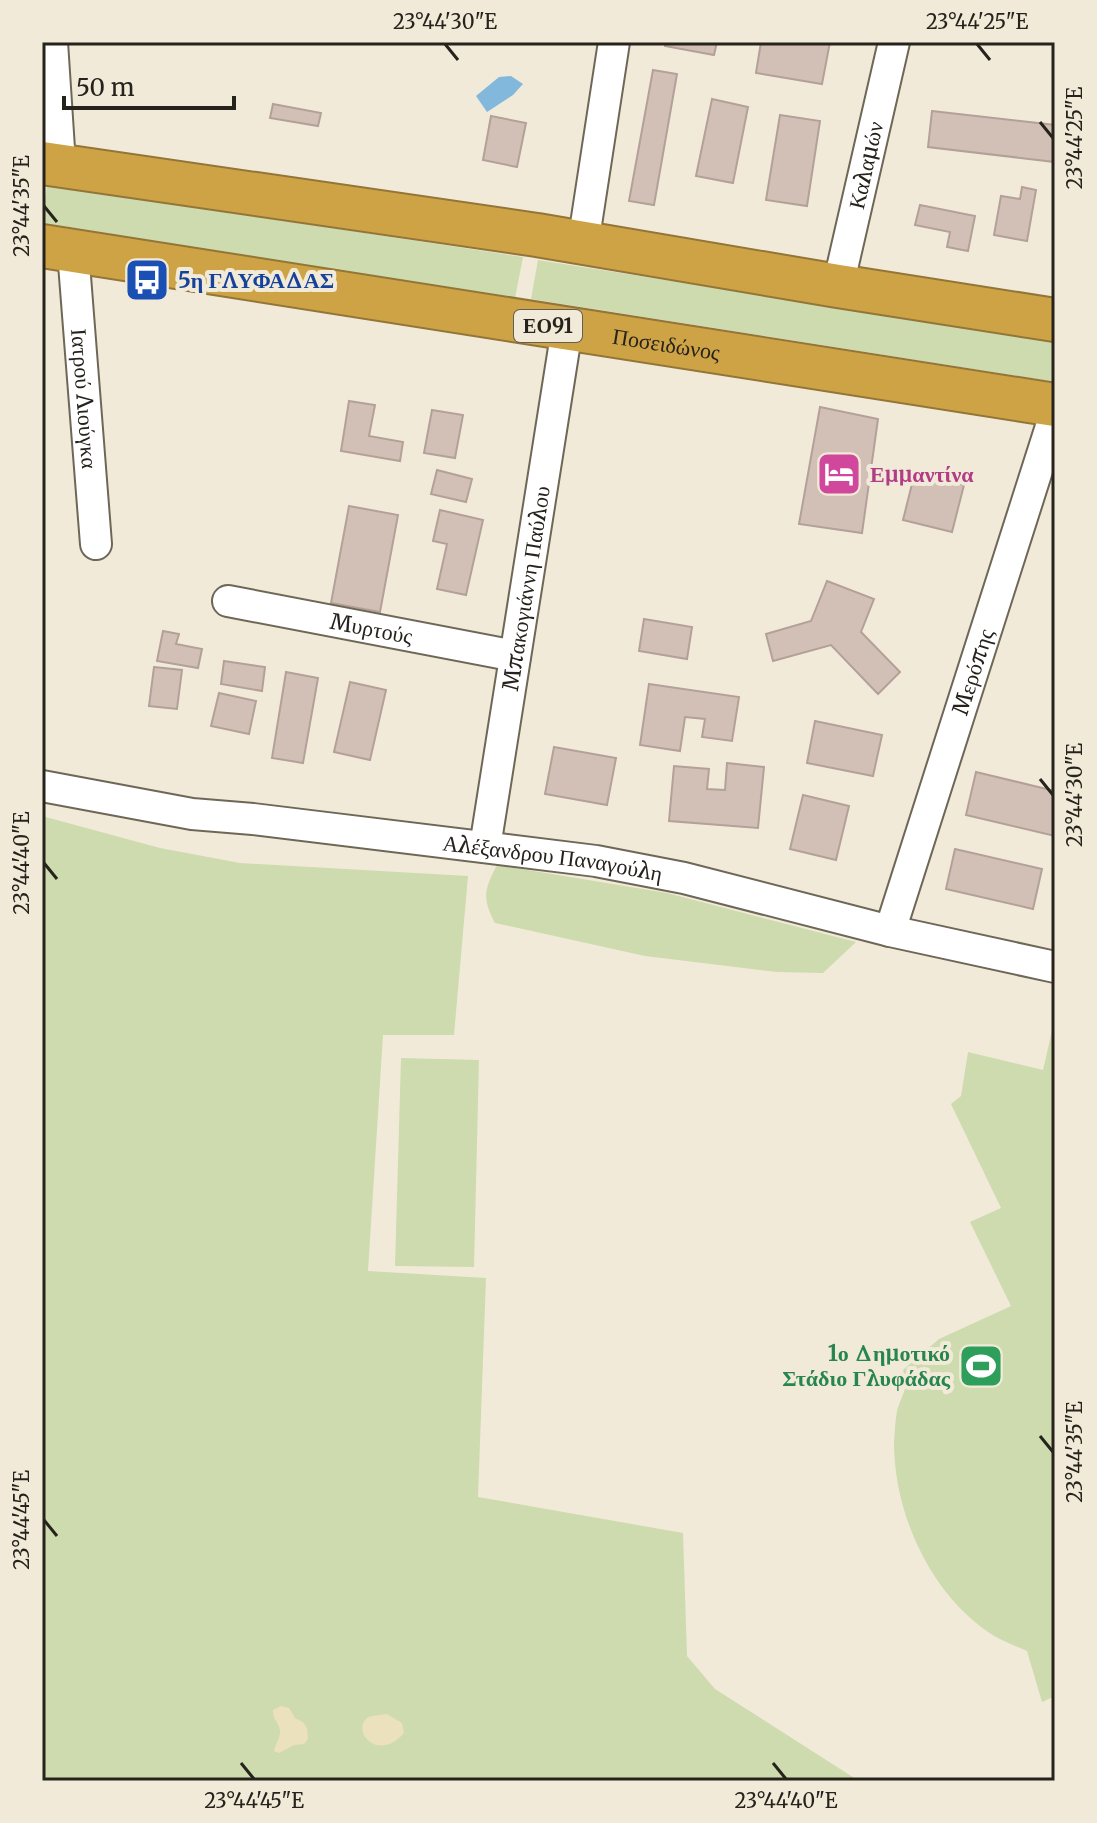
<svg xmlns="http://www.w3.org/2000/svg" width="1097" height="1823" font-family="Merriweather,serif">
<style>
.green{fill:#cddbaf}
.sand{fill:#ebe1bc}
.water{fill:#81b8dc}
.building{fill:#d2c0b7;stroke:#b3a199;stroke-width:2}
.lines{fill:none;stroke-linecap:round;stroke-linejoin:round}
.minor-casing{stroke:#6e6758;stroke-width:34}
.highway-casing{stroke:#937637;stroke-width:46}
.minor{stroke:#fff;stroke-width:30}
.highway{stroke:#cea345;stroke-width:42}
.ticks{fill:none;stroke:#26231d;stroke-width:3}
.labels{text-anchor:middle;stroke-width:8;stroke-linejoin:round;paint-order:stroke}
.shield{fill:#f2ead9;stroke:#635f55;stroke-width:2}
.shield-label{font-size:20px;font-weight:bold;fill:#26231d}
.street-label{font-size:22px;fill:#26231d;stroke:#f2ead9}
.transit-label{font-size:22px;font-weight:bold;fill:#164399;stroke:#f2ead9;text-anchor:start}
.hotel-label{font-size:22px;font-weight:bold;fill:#b23c85;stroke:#f2ead9;text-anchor:start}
.leisure-label{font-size:22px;font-weight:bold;fill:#27864d;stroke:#f2ead9;text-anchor:end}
.neatline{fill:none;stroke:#26231d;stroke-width:3}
.ticks-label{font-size:20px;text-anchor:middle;fill:#26231d}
</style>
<rect width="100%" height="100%" fill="#f2ead9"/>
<!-- green -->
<path class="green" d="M47 185 523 257 515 298 42 226Z
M538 260 1055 341V382L531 299Z
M42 816 160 848 240 863 468 876 454 1035H383L368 1271 486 1278 478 1497 683 1533 687 1656 715 1689 859 1781H42Z
M497 865 667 893 856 942 823 973 777 972 645 956 495 923C482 898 484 890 497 865Z
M1054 1022 1055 1696 1042 1702 1027 1651C1013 1645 1000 1640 988 1632 929 1591 894 1513 894 1442 895 1432 895 1421 897 1411 899 1402 906 1391 906 1382 906 1378 904 1374 903 1370L939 1339 1011 1306 970 1222 1001 1208 951 1104 961 1096 968 1052 1043 1070Z
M401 1058 479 1060 474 1267 395 1266Z"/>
<!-- sand -->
<path class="sand" d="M281 1706 289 1708 295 1718 303 1722 307 1728 308 1739 304 1744 294 1745 279 1753 274 1751C275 1745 279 1740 280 1733 281 1723 272 1721 273 1710Z
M387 1714 402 1723 404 1733C378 1763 351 1731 367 1718 372 1715 381 1715 387 1714Z"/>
<!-- water -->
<path class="water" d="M511 76 523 84 513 95 487 112 476 96 499 77Z"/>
<!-- building -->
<path class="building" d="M666 42H717L714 55 665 46Z
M761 42H830L822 84 756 73Z
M653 70 677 74 654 205 629 201Z
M712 99 748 107 733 183 696 176Z
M273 104 321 113 318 126 270 118Z
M932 111 1055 125V162L928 147Z
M780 115 820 121 807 206 766 200Z
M491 116 526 123 517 167 483 160Z
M1022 187 1036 190 1027 241 994 235 1001 196 1020 199Z
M920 205 975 216 968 251 947 247 950 232 915 225Z
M349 401 375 405 369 436 403 442 400 461 341 451Z
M820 407 878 419 862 533 799 524Z
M432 410 463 415 455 458 424 453Z
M437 470 472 479 466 502 431 494Z
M915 472 964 485 952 532 903 520Z
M349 506 398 515 380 612 331 603Z
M440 510 483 520 466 595 437 589 447 544 433 541Z
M827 581 874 599 861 632 900 672 878 694 831 645 773 661 766 634 811 621Z
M644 619 692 627 687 659 639 651Z
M163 631 179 634 176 644 202 649 198 668 157 661Z
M224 661 265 667 262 691 221 684Z
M154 667 182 670 177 709 149 706Z
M286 672 318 678 303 763 272 758Z
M350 682 386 690 370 760 334 752Z
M649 684 739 697 732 741 702 737 705 719 685 717 680 751 640 745Z
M219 693 256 701 249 734 211 726Z
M815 721 882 735 873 776 807 763Z
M554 747 616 758 607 805 545 794Z
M727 763 764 767 758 828 669 821 674 766 709 769 707 789 725 790Z
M976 772 1055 791V836L966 815Z
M803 795 849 806 836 860 790 849Z
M955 849 1042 869 1033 909 946 889Z"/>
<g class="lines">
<!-- minor casing -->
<g class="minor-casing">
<g id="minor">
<path d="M52 42 60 164"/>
<path d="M583 244 614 42"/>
<path id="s1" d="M73 251 96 544"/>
<path id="s2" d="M838 286 894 42"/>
<path id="s3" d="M228 601 515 656"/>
<path id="s4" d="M42 786 192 814 253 819 596 861 684 878 890 931 1055 967"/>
<path id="s5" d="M485 847 567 329"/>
<path id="s6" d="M890 931 1055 414"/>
</g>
</g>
<!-- highway casing -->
<g class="highway-casing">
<g id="highway">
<path d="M42 163 537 235 838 286 1055 320"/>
<path id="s7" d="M42 246 1055 405"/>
</g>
</g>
<!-- minor -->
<use href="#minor" class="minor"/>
<!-- highway -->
<use href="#highway" class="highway"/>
</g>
<!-- ticks -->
<path class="ticks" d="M445 44 458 60M977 44 990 60M1040 122 1053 138M44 206 57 222M1040 779 1053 795M44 863 57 879M1040 1436 1053 1452M44 1520 57 1536M241 1763 254 1779M773 1763 786 1779"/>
<!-- icons -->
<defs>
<g id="bus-square" transform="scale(2.3)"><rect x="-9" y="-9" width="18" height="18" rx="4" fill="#1a4fb4" stroke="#f2ead9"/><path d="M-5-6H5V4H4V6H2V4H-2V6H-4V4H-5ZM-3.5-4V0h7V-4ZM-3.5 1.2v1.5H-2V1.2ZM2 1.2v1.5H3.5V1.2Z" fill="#fff"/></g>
<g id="hotel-square" transform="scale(2.3)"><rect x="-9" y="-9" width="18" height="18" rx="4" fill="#d1479c" stroke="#f2ead9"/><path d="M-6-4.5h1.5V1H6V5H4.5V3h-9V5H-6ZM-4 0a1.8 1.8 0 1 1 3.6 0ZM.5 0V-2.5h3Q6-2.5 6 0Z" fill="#fff"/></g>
<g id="stadium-square" transform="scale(2.3)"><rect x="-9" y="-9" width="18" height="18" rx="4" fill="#2e9e5b" stroke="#f2ead9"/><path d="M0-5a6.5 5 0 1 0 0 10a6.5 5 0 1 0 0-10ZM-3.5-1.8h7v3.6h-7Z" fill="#fff"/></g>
</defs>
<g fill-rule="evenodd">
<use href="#bus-square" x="147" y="280"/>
<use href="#hotel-square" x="839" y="474"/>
<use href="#stadium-square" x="981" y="1366"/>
</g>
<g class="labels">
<!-- shield labels -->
<rect class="shield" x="514" y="310" width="68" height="32" rx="6"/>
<g class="shield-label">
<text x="548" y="333">ΕΟ91</text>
</g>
<!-- street labels -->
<g class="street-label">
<text dy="8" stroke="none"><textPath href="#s2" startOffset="124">Καλαμών</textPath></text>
<text dy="8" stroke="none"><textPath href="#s7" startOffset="632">Ποσειδώνος</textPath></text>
<text dy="8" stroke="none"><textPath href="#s1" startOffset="148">Ιατρού Λιούγκα</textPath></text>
<text dy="8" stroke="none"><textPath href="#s5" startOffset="262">Μπακογιάννη Παύλου</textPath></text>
<text dy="8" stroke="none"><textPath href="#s3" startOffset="146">Μυρτούς</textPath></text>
<text dy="8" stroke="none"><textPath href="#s6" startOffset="272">Μερόπης</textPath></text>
<text dy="8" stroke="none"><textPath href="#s4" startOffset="516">Αλέξανδρου Παναγούλη</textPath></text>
</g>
<!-- transit labels -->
<g class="transit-label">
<text x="178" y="288">5η ΓΛΥΦΑΔΑΣ</text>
</g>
<!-- hotel labels -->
<g class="hotel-label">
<text x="870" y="482">Εμμαντίνα</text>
</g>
<!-- leisure labels -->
<g class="leisure-label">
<text x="950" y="1361">1ο Δημοτικό<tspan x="950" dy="25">Στάδιο Γλυφάδας</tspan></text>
</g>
</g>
<!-- border -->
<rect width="1097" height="1823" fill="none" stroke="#f2ead9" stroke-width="88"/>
<!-- scale -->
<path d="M64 96v12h170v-12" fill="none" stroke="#26231d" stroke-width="4"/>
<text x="76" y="96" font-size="24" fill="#26231d" stroke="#f2ead9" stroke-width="6" paint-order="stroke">50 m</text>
<rect x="44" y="44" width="1009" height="1735" class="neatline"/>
<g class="ticks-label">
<text x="445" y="29">23°44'30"E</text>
<text x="977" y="29">23°44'25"E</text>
<text transform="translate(1075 138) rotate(-90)" y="7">23°44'25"E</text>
<text transform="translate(22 206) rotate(-90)" y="7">23°44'35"E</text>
<text transform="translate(1075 795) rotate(-90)" y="7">23°44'30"E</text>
<text transform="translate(22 863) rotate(-90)" y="7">23°44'40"E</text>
<text transform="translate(1075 1452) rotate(-90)" y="7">23°44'35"E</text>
<text transform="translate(22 1520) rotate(-90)" y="7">23°44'45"E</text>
<text x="254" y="1808">23°44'45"E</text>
<text x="786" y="1808">23°44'40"E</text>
</g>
</svg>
